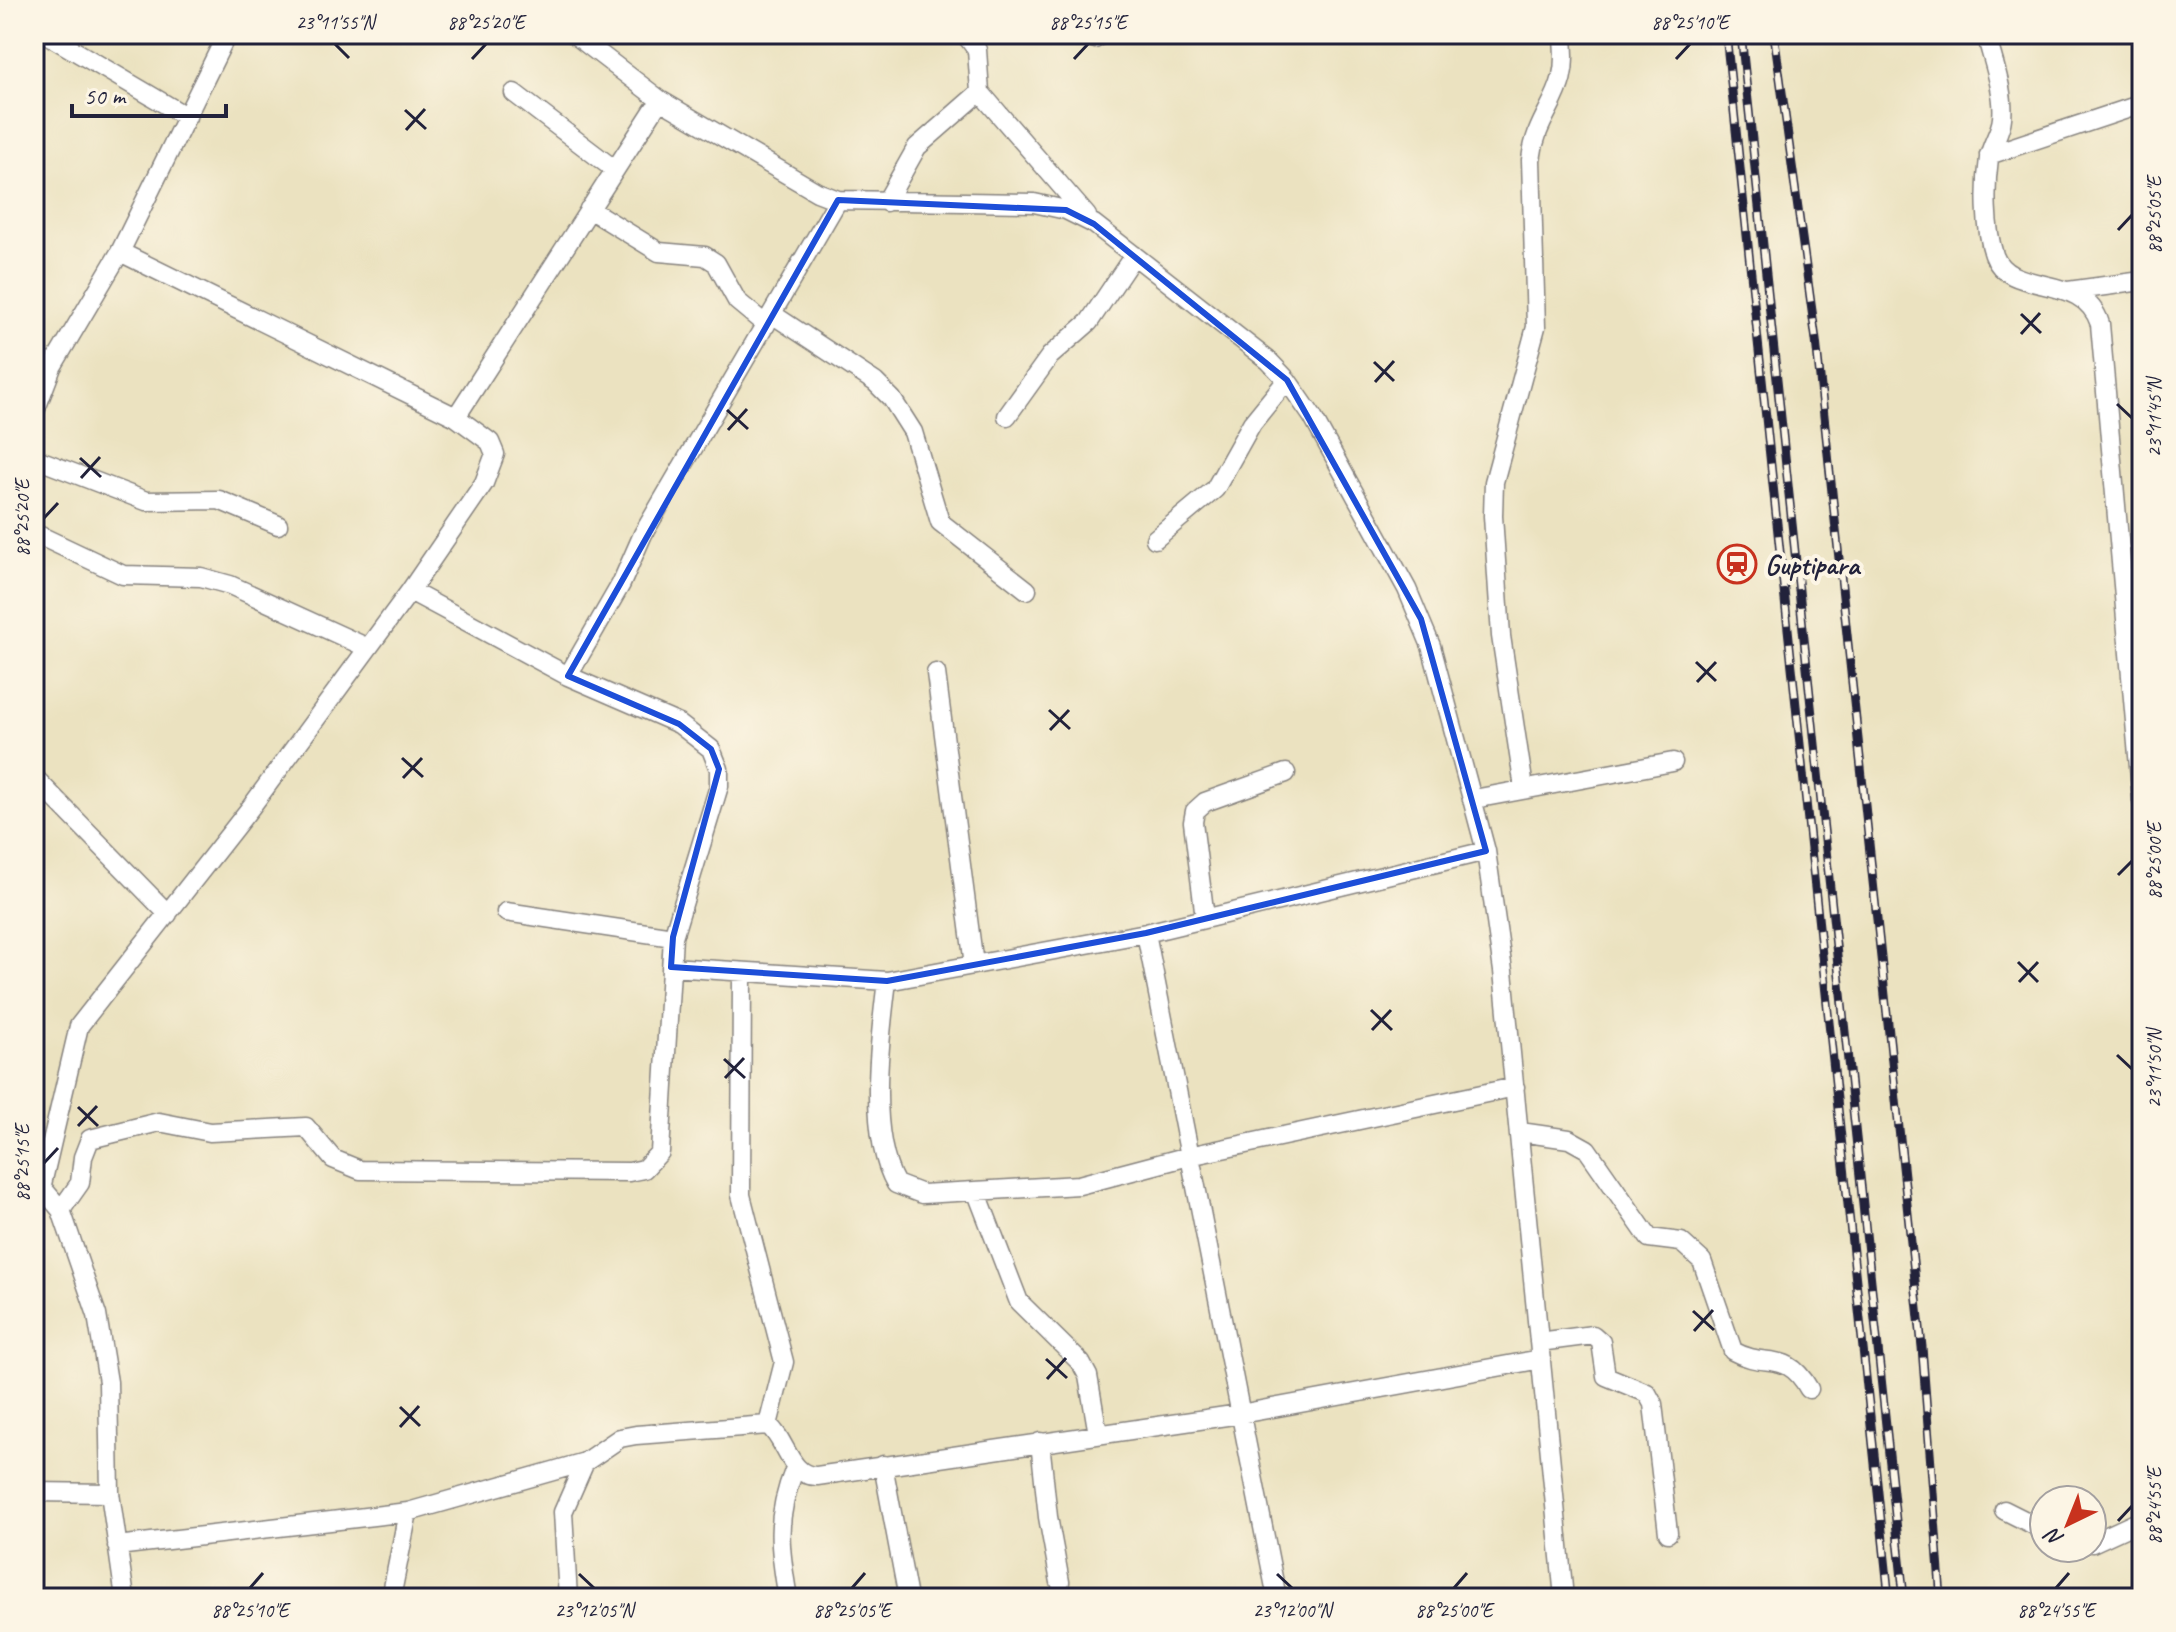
<svg xmlns="http://www.w3.org/2000/svg" width="2176" height="1632" font-family="Caveat,sans-serif">
<style>
.lines{fill:none;stroke-linecap:round;stroke-linejoin:round}
.street-casing{stroke:#86827e;stroke-width:21}
.street{stroke:#fff;stroke-width:18}
.rail-casing{stroke:#22223b;stroke-width:9}
.rail{stroke:#fcf5e5;stroke-width:6;stroke-dasharray:18;stroke-linecap:butt}
.marked{fill:none;stroke:#1d4ed8;stroke-width:6;stroke-linejoin:round}
.ticks{fill:none;stroke:#22223b;stroke-width:3}
.labels{text-anchor:middle;stroke-width:8;stroke-linejoin:round;paint-order:stroke}
.poi-label{font-size:28px;font-weight:bold;fill:#22223b;stroke:#fcf5e5;text-anchor:start}
.neatline{fill:none;stroke:#22223b;stroke-width:3}
.ticks-label{font-size:20px;text-anchor:middle;fill:#22223b}
</style>
<rect width="100%" height="100%" fill="#fcf5e5"/>
<filter id="ink" filterUnits="userSpaceOnUse"><feTurbulence type="fractalNoise" baseFrequency=".0125" numOctaves="2"/><feDisplacementMap in="SourceGraphic" scale="16" xChannelSelector="R" yChannelSelector="G"/><feConvolveMatrix kernelMatrix="1 2 1 2 8 2 1 2 1" color-interpolation-filters="sRGB"/></filter>
<filter id="wash" filterUnits="userSpaceOnUse"><feTurbulence type="fractalNoise" baseFrequency=".006" numOctaves="4" result="noise"/><feDisplacementMap in="SourceGraphic" scale="32" xChannelSelector="R" yChannelSelector="G"/><feGaussianBlur stdDeviation="1.8" result="paint"/><feColorMatrix in="noise" values="0 0 0 0 0 0 0 0 0 0 0 0 0 0 0 0 0 1.4 0 .05"/><feComposite in="paint" operator="in"/></filter>
<g filter="url(#wash)">
<rect width="100%" height="100%" fill="#ebe2c0"/>
</g>
<g filter="url(#ink)">
<g class="lines">
<!-- street casing -->
<g class="street-casing">
<path id="street" d="M46 34 187 117
M574 34 660 100 817 192 838 200 1034 203 1066 210 1094 224 1269 361 1287 380 1312 416 1407 589 1431 646 1486 851 1503 971 1564 1598
M965 34 977 50 980 92 1087 216
M1986 34C1992 59 2005 92 2002 118 2001 132 1991 144 1989 158 1985 187 1985 228 1994 255 2009 298 2083 270 2100 324L2142 801
M1095 39 1101 34
M514 93 615 170
M1989 155 2142 104
M886 202 917 147 980 92
M589 209 659 252 705 256 716 263 737 301 766 325
M2068 291 2142 281
M772 314 875 382 892 399 913 432 940 522 1027 590
M34 414 52 367 120 252 227 34
M1007 416 1050 356 1089 322 1134 255
M456 417 660 100
M34 458 146 501 219 500 278 525
M34 533 123 575 201 577 230 585 368 648
M1155 539 1215 489 1252 423 1287 380
M936 673 974 965
M568 676 621 584 643 534 838 200
M34 777 168 914
M1524 788 1501 636 1493 516 1494 482 1536 327 1531 160C1537 107 1573 97 1562 34
M1474 799 1673 762
M506 912 673 937
M1205 918 1193 822 1195 811 1205 802 1286 773
M671 967 887 981 1146 933
M742 972 741 1195 784 1362 768 1425
M887 981C880 1037 867 1134 896 1184L922 1194 1079 1185 1189 1156 1515 1087
M1520 1132 1569 1139 1587 1149 1649 1238 1681 1242 1702 1261 1733 1351C1767 1370 1786 1348 1809 1389
M34 1178 61 1210 97 1315 108 1382 110 1493 125 1598
M42 1184 79 1026 251 807 410 591 484 483 495 454 490 442 456 417 120 252
M977 1193 1019 1302 1081 1363 1088 1376 1098 1434
M61 1210 80 1183 83 1157 90 1139 159 1122 210 1132 306 1127 333 1159 360 1170 629 1172 644 1169 660 1152 673 937 719 786V769L711 749 679 724 568 676 410 591
M1539 1342 1593 1335 1601 1342 1606 1376 1647 1393 1653 1404 1668 1533
M1040 1442 1048 1517 1060 1582
M883 1465 908 1598
M34 1492 110 1493
M2004 1510 2044 1530
M2092 1543 2142 1520
M117 1546 408 1512 585 1462
M391 1598 408 1512
M568 1598 563 1512 585 1462 620 1438 636 1435 768 1425C787 1440 789 1477 817 1476L1240 1414 1541 1359
M788 1598C779 1547 775 1517 795 1468
M1277 1598 1146 933 1486 851"/>
</g>
<!-- street -->
<use href="#street" class="street"/>
<!-- rail casing -->
<g class="rail-casing">
<path id="rail" d="M1726 34 1889 1598
M1741 34 1904 1598
M1774 34 1816 340 1922 1347 1941 1598"/>
</g>
<!-- rail -->
<use href="#rail" class="rail"/>
</g>
</g>
<!-- marked area -->
<path class="marked" d="M838 200 1066 210 1094 224 1287 380 1421 619 1486 851 1146 933 887 981 671 967 673 937 719 769 711 749 679 724 568 676Z"/>
<!-- ticks -->
<path class="ticks" d="M335 44 349 58M472 59 486 44M1074 59 1088 44M1676 59 1690 44M405 110 426 129M406 130 425 109M2118 230 2132 215M2021 314 2041 333M2021 334 2040 313M1374 362 1394 381M1375 382 1394 361M2117 404 2132 418M727 410 748 429M728 430 747 409M80 458 101 477M81 478 100 457M44 518 58 503M1696 662 1716 681M1697 682 1716 662M1049 710 1070 729M1050 730 1069 710M402 758 423 777M403 778 422 758M2118 875 2132 861M2018 962 2038 982M2019 982 2038 962M1371 1010 1392 1030M1372 1030 1391 1010M2117 1055 2132 1069M724 1059 745 1078M725 1078 744 1058M78 1107 98 1126M78 1126 97 1106M44 1163 58 1148M1693 1311 1714 1330M1694 1331 1713 1310M1046 1359 1067 1378M1047 1379 1066 1358M400 1407 420 1426M400 1427 419 1406M2118 1521 2132 1506M579 1574 594 1588M1277 1574 1292 1588M250 1588 263 1573M852 1588 865 1573M1454 1588 1467 1573M2056 1588 2069 1573"/>
<!-- icons -->
<defs>
<g id="station-ring" transform="scale(2)"><circle r="9.5" fill="#fcf5e5" stroke="#c8321e" stroke-width="1.5"/><path d="M-3-6H3Q5-6 5-4V2Q5 4 3 4L4.5 6H3L1.5 4h-3L-3 6H-4.5L-3 4Q-5 4-5 2V-4Q-5-6-3-6ZM-3.5-4v3h7v-3ZM-3.5 1v1.5H-2V1ZM2 1v1.5H3.5V1Z" fill="#c8321e"/></g>
</defs>
<g fill-rule="evenodd">
<use href="#station-ring" x="1737" y="564"/>
</g>
<g class="labels">
<!-- poi labels -->
<g class="poi-label">
<text x="1765" y="574">Guptipara</text>
</g>
</g>
<!-- margin -->
<rect width="2176" height="1632" fill="none" stroke="#fcf5e5" stroke-width="88"/>
<!-- north arrow -->
<g transform="translate(2068 1524) rotate(223)"><circle r="38" fill="#fcf5e5" stroke="#a5a1a1" stroke-width="2"/>
<path d="M0-6L14 30L0 20L-14 30Z" fill="#c8321e"/>
<text y="-12" font-size="22" font-weight="bold" text-anchor="middle" fill="#22223b">N</text>
</g>
<!-- scale -->
<path d="M72 104v12h154v-12" fill="none" stroke="#22223b" stroke-width="4"/>
<text x="84" y="104" font-size="24" fill="#22223b" stroke="#fcf5e5" stroke-width="6" paint-order="stroke">50 m</text>
<rect x="44" y="44" width="2088" height="1544" class="neatline"/>
<g class="ticks-label">
<text x="335" y="29">23°11'55"N</text>
<text x="486" y="29">88°25'20"E</text>
<text x="1088" y="29">88°25'15"E</text>
<text x="1690" y="29">88°25'10"E</text>
<text transform="translate(2154 215) rotate(-90)" y="7">88°25'05"E</text>
<text transform="translate(2154 418) rotate(-90)" y="7">23°11'45"N</text>
<text transform="translate(22 518) rotate(-90)" y="7">88°25'20"E</text>
<text transform="translate(2154 861) rotate(-90)" y="7">88°25'00"E</text>
<text transform="translate(2154 1069) rotate(-90)" y="7">23°11'50"N</text>
<text transform="translate(22 1163) rotate(-90)" y="7">88°25'15"E</text>
<text transform="translate(2154 1506) rotate(-90)" y="7">88°24'55"E</text>
<text x="250" y="1617">88°25'10"E</text>
<text x="594" y="1617">23°12'05"N</text>
<text x="852" y="1617">88°25'05"E</text>
<text x="1292" y="1617">23°12'00"N</text>
<text x="1454" y="1617">88°25'00"E</text>
<text x="2056" y="1617">88°24'55"E</text>
</g>
</svg>
